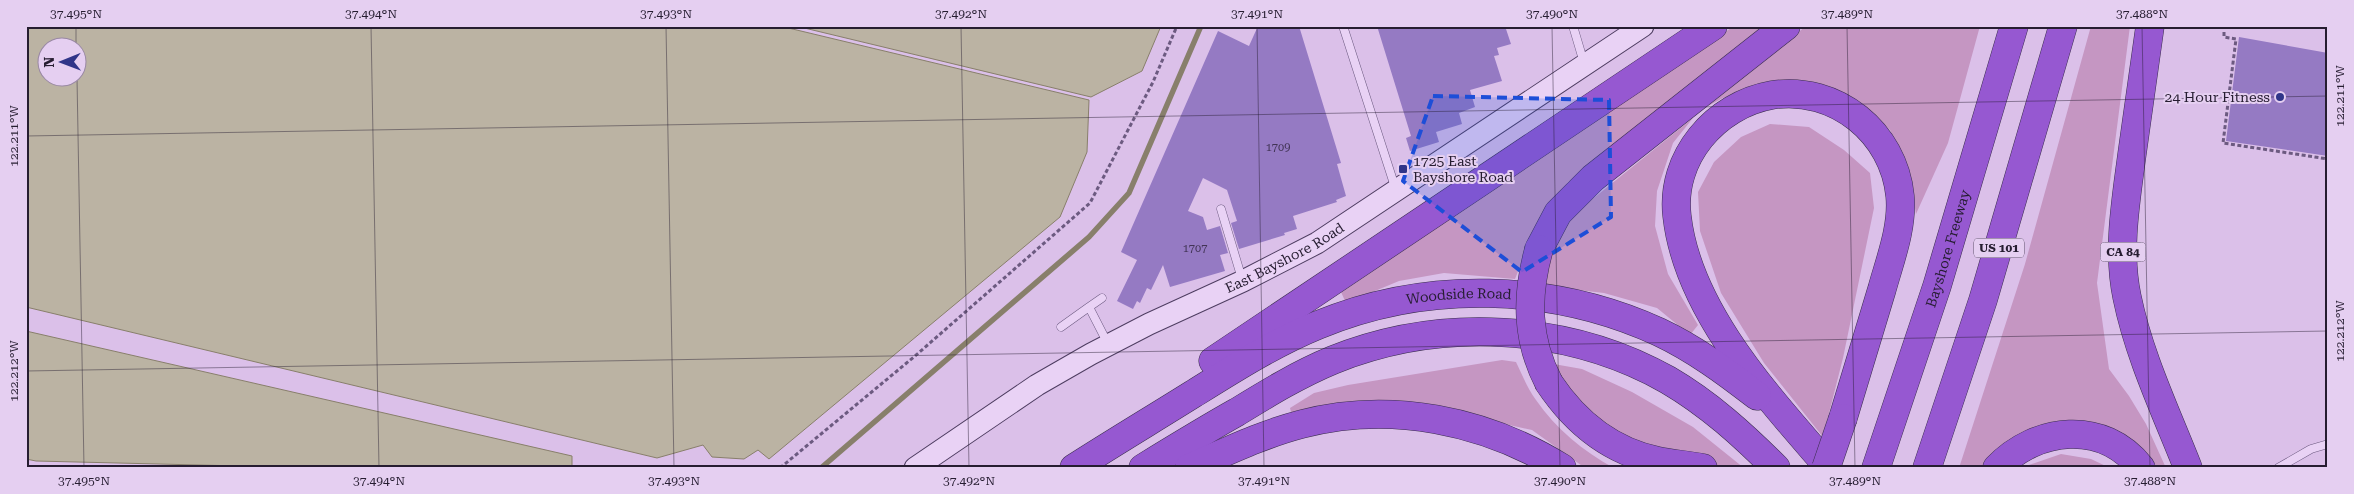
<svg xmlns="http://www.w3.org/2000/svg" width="2354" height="494" font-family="'Roboto Serif',serif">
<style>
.green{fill:#c596c2}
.water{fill:#bbb3a3;stroke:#887f6b;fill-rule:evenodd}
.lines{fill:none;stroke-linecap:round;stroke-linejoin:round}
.stream{stroke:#887f6b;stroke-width:5.5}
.building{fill:#957ac3}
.lane-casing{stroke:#6c5a80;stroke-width:9}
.secondary-casing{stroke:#4e3d61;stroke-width:23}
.highway-casing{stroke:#3b2e4e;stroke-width:29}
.path{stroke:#6c5a80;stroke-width:3;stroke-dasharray:4 2.5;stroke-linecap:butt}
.lane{stroke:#e9d2f5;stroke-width:8}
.secondary{stroke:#e9d2f5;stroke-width:21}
.highway{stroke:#9658d1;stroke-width:28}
.highway-bridge-casing{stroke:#3b2e4e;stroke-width:29;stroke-linecap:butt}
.highway-bridge{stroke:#9658d1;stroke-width:28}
.marked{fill:#1d4ed8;fill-opacity:0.2;stroke:#1d4ed8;stroke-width:4;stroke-dasharray:10 6;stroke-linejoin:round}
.ticks{fill:none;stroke:#261d31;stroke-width:1;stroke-opacity:0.45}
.poi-dot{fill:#303589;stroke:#e5cff1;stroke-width:2}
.labels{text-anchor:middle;stroke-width:4;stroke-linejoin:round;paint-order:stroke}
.number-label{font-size:11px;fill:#423456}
.shield{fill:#e5cff1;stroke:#5f526b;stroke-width:1}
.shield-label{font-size:12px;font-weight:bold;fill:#261d31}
.poi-label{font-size:14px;fill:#261d31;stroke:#e5cff1;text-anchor:end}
.street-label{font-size:14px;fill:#261d31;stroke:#e5cff1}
.neatline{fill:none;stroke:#261d31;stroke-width:2}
.ticks-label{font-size:12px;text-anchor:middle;fill:#261d31}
</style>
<rect width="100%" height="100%" fill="#dbc0e9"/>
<!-- green -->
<path class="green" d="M1734 26H1773L1613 152 1568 182 1535 229 1515 279 1444 273 1399 281 1346 303 1341 292Z
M1806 26H1980L1948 143 1916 214 1908 168 1890 130 1857 102 1758 86 1723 98 1708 106Z
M2091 26H2130L2097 283 2109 369 2129 396 2146 424 2166 468H2151L2123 443 2019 438 1983 468H1959L2025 264Z
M1693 118 1673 143 1657 191 1655 226 1668 274 1698 325 1690 335 1657 308 1604 293 1543 286 1546 261 1564 222Z
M1770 124 1809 127 1844 150 1870 173 1874 208 1843 358 1823 437 1764 363 1721 293 1700 231 1698 192 1714 162 1741 137Z
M1502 360 1516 362C1522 374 1527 388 1536 400 1556 429 1583 451 1614 468H1585L1532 430 1459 414 1292 416 1290 408 1314 393 1348 385Z
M1548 363 1582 369 1632 392 1693 427 1744 468H1723L1693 459 1662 456 1593 422Z
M2061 454 2091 459 2110 468H2020Z"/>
<!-- water -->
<path class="water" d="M26 26H780L1089 100 1087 152 1060 217 769 459 758 450 744 459 712 457 703 445 657 458 26 307ZM48 48H78V78H48Z
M796 26H1161L1142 71 1091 97Z
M26 331 572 456V468H321L36 461 26 459Z"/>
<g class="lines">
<!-- stream -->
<path class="stream" d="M821 468 1089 237 1129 193 1201 26"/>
</g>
<!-- building -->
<path class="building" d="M1258 26H1299L1341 163 1337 164 1346 196 1336 200 1337 202 1293 216 1297 229 1284 233 1285 235 1239 249 1231 223 1237 221 1227 190 1203 178 1188 211 1203 217 1207 230 1220 226 1228 253 1220 255 1225 271 1170 287 1163 265 1151 290 1147 288 1140 303 1137 301 1133 309 1117 301 1137 260 1121 252 1218 31 1249 46Z
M1377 26H1505L1511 44 1497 48 1499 55 1494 56 1502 81 1470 90 1475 107 1459 113 1462 124 1436 132 1439 142 1410 151 1406 138 1411 136Z
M2239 37 2328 53V156L2226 141Z"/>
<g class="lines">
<!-- lane casing -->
<g class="lane-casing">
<path id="lane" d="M1343 26 1396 190
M1573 26 1584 63
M1221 209 1242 279
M1089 307 1102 298
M1061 327 1089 307 1108 344
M2278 468 2311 449 2328 444"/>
</g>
<!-- secondary casing -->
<g class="secondary-casing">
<g id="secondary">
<path id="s1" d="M915 468 1037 385 1091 354 1149 324 1243 281 1317 243 1643 26"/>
</g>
</g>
<!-- highway casing -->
<g class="highway-casing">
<g id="highway">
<path d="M2150 26C2144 69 2138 111 2132 154 2126 200 2117 250 2127 297 2139 356 2166 412 2188 468"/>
<path d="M1539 249 1558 213 1593 178 1786 26"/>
<path d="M1213 361 1713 26"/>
<path d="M1549 383C1575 422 1610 451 1658 461 1673 464 1688 465 1703 468"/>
<path d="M1819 456C1762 390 1687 307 1677 216 1670 158 1715 105 1772 95 1836 85 1894 133 1900 196 1903 227 1890 260 1882 289 1869 332 1856 375 1843 418"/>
<path id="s2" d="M1074 468C1113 443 1153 419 1193 394 1233 369 1274 343 1318 325 1426 280 1552 283 1659 332 1695 349 1726 372 1757 396"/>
<path d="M1143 468C1174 449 1205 430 1237 412 1268 393 1299 374 1333 360 1440 317 1567 323 1668 380 1709 404 1743 435 1776 468"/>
<path d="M1189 468C1226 452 1263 434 1302 424 1390 401 1485 420 1562 468"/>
<path id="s3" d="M1876 468 1937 286 2014 26"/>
<path d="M1927 468 1983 300 2063 26"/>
<path d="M1997 468C2036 427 2103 419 2141 468"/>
</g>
</g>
<!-- path -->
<path class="path" d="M2224 32V37L2236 39 2223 143 2328 159
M780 468 915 356 1090 203 1153 82 1177 26"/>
<!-- lane -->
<use href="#lane" class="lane"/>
<!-- secondary -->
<use href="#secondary" class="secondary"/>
<!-- highway -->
<use href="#highway" class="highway"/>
<!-- highway-bridge casing -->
<g class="highway-bridge-casing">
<path id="highway-bridge" d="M1539 249C1526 296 1526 339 1549 383
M1826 468 1843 418"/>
</g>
<!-- highway-bridge -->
<use href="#highway-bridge" class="highway-bridge"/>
</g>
<!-- marked area -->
<path class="marked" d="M1433 96 1609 100 1611 217 1522 272 1403 181Z"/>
<!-- ticks -->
<path class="ticks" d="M76 26V48M371 26 379 468M666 26 674 468M961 26 969 468M1257 26 1264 468M1552 26 1560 468M1847 26 1855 468M2142 26 2150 468M77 78 84 468M26 136 2328 96M26 371 2328 331"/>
<!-- markers -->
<g class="poi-dot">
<circle cx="2280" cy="97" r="5"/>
<rect x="1398" y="164" width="10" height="10" rx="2.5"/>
</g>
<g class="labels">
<!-- number labels -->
<g class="number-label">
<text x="1278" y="151">1709</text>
<text x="1195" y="252">1707</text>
</g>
<!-- shield labels -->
<g class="shield">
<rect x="1974" y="238.5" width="50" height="19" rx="4"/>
<rect x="2100.5" y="242.5" width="45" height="19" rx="4"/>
</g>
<g class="shield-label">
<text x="1999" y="252">US 101</text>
<text x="2123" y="256">CA 84</text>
</g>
<!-- poi labels -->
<g class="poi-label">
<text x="2270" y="102">24 Hour Fitness</text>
<text x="1413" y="166" text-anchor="start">1725 East<tspan x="1413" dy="16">Bayshore Road</tspan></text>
</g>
<!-- street labels -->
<g class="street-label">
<text dy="5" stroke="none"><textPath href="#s3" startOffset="231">Bayshore Freeway</textPath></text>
<text dy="5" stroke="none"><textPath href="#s1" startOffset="426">East Bayshore Road</textPath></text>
<text dy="5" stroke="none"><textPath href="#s2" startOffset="428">Woodside Road</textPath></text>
</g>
</g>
<!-- border -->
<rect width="2354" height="494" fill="none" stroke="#e5cff1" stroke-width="55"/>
<!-- north arrow -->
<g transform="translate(62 62) rotate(269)"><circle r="24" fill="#e5cff1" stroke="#9988a4"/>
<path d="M0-4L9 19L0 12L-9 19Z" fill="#303589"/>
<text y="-8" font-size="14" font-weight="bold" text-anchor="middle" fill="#261d31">N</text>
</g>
<rect x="28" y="28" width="2298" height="438" class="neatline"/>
<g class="ticks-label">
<text x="76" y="18">37.495°N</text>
<text x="371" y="18">37.494°N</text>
<text x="666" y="18">37.493°N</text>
<text x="961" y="18">37.492°N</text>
<text x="1257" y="18">37.491°N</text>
<text x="1552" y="18">37.490°N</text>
<text x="1847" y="18">37.489°N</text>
<text x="2142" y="18">37.488°N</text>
<text transform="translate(2340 96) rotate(-90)" y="4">122.211°W</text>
<text transform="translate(14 136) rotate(-90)" y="4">122.211°W</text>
<text transform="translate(2340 331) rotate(-90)" y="4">122.212°W</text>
<text transform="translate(14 371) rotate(-90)" y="4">122.212°W</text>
<text x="84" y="485">37.495°N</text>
<text x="379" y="485">37.494°N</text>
<text x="674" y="485">37.493°N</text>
<text x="969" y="485">37.492°N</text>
<text x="1264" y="485">37.491°N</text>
<text x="1560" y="485">37.490°N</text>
<text x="1855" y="485">37.489°N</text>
<text x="2150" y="485">37.488°N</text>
</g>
</svg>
